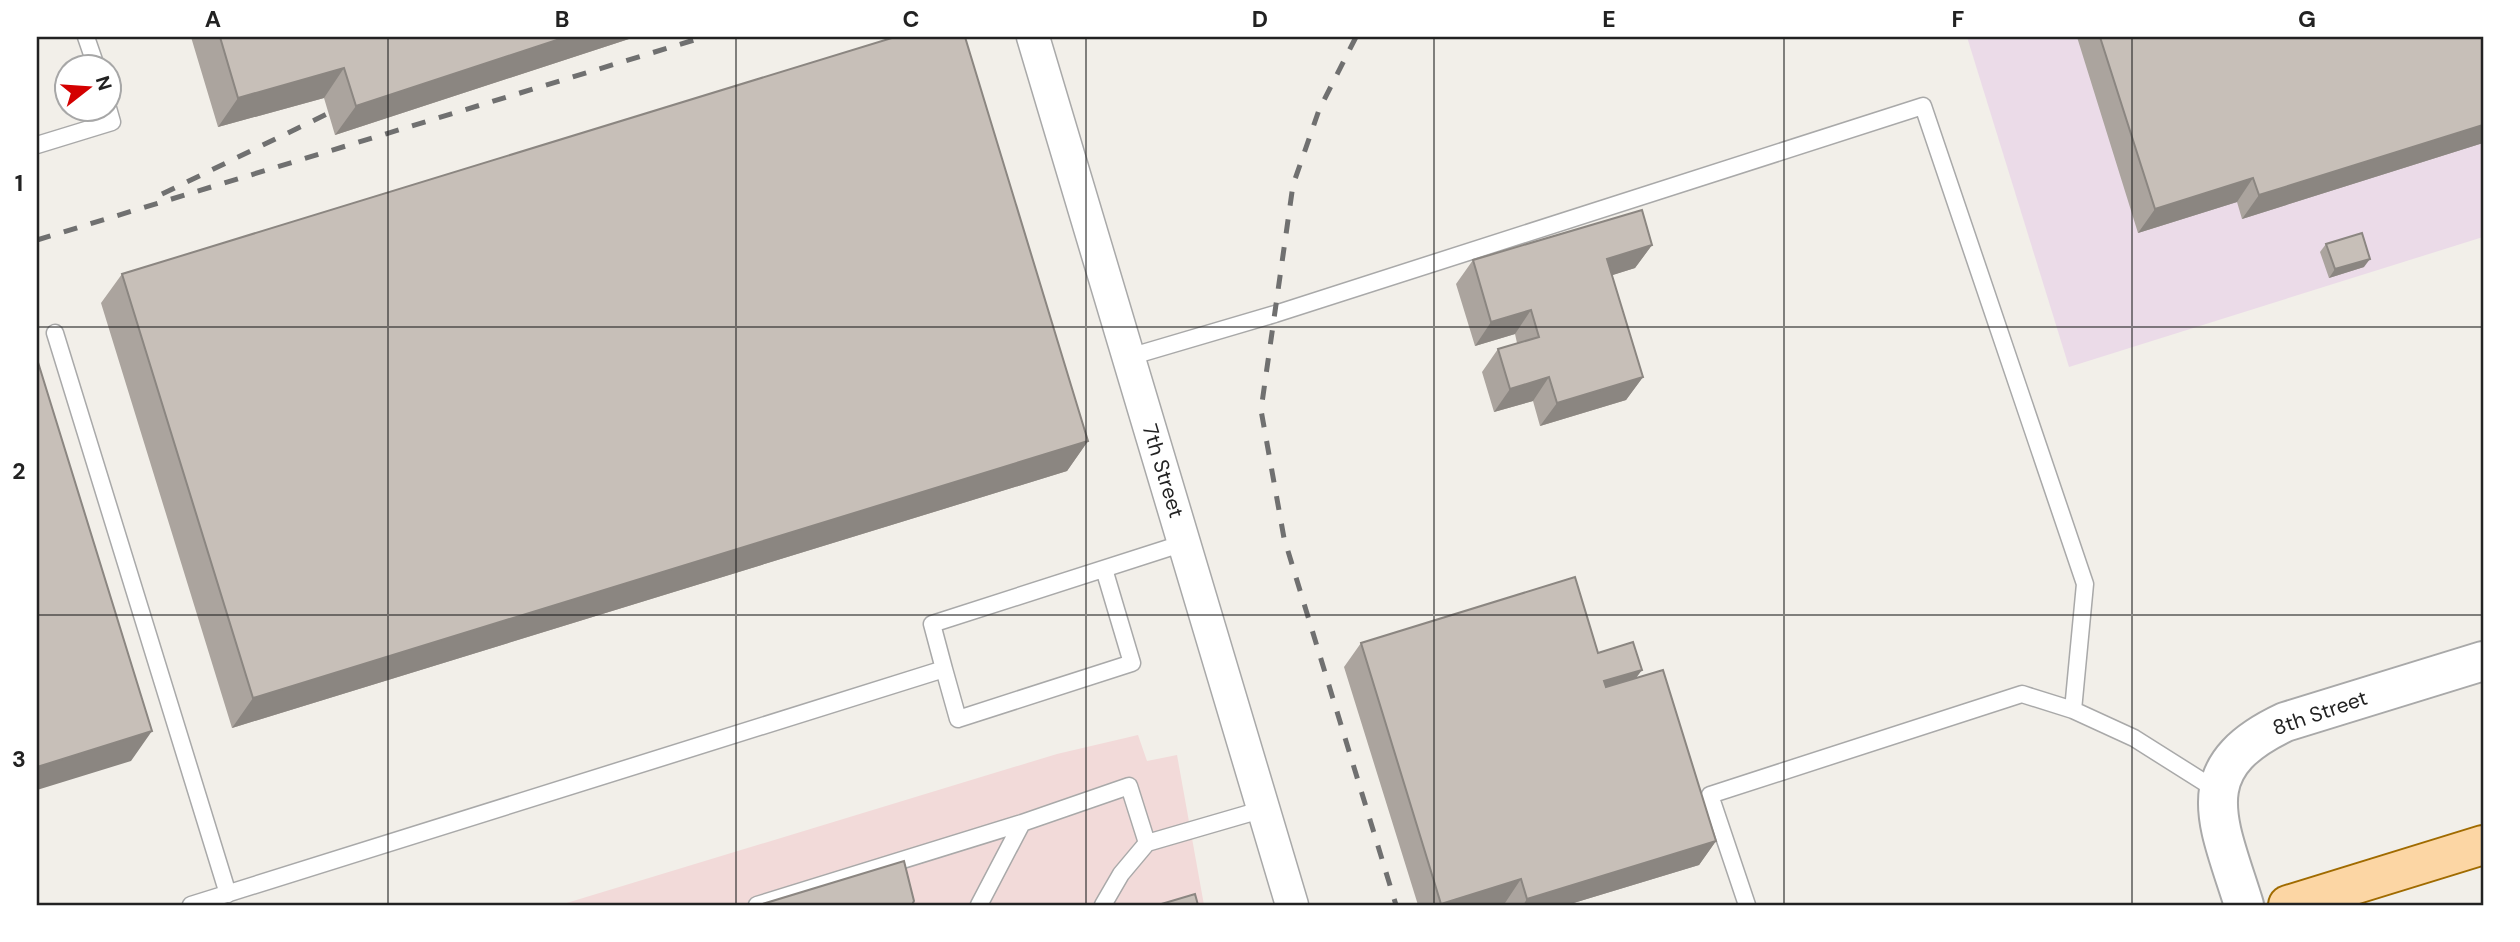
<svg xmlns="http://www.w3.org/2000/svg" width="2520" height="942" font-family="'DM Sans',sans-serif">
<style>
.commercial{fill:#f2dad9}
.industrial{fill:#ebdbe8}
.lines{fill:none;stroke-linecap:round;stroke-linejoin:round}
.service-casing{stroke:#a9a9a9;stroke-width:19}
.minor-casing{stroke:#a9a9a9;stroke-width:35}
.tertiary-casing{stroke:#a9a9a9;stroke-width:42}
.primary-casing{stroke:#a06b00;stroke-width:42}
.service{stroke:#fff;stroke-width:16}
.minor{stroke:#fff;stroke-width:32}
.tertiary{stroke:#fff;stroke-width:38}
.primary{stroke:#fcd6a4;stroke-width:38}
.rail{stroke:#707070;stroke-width:5;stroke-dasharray:14 14;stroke-linecap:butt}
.wall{fill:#aba49e}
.shaded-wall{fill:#8b8681}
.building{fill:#c7bfb8;stroke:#8b8681;stroke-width:2}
.grid{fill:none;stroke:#222;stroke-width:2;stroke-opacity:0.55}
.labels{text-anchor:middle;stroke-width:5;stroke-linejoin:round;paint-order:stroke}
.street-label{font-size:21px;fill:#222;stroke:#fff}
.neatline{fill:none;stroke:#222;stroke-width:2.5}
.grid-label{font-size:23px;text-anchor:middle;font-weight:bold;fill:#222}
</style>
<rect width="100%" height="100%" fill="#f2efe9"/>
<!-- commercial -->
<path class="commercial" d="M1138 735 1147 761 1177 755 1204 905H560L1057 754Z"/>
<!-- industrial -->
<path class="industrial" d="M1967 37H2483V237L2069 367Z"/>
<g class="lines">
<!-- service casing -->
<g class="service-casing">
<path id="service" d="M86 37 96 66
M37 145 112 122 108 108
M55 333 228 894
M1129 357 1275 314 1923 106 2085 584 2073 710
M944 669 958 719 1132 663 1104 569
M1147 843 1264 809
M191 905 944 669 932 624 1184 543
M757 905 1022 823 1129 786 1147 843 1121 874 1103 905
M979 905 1022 823
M1747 905 1710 795 2022 694 2073 710 2134 738 2218 791"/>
</g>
<!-- minor casing -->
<g class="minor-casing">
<path id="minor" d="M1033 37 1292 905"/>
</g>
<!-- tertiary casing -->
<g class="tertiary-casing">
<path id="tertiary" d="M2244 905C2218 821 2187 768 2285 722L2483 661"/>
</g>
<!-- primary casing -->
<g class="primary-casing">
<path id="primary" d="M2288 905 2483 845"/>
</g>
<!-- service -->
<use href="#service" class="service"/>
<!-- minor -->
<use href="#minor" class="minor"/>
<!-- tertiary -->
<use href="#tertiary" class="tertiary"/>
<!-- primary -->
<use href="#primary" class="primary"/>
<!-- rail -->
<path class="rail" d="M1356 37 1319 110 1293 185 1261 410 1284 538 1396 905
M162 194 329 113
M37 240 704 37"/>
</g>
<!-- wall -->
<path class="wall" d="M191 37H635L335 135 324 98 218 127Z
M2077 37H2483V143L2242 219 2237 202 2138 233Z
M2326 244 2364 267 2329 278 2320 252Z
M1652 245 1635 268 1612 275 1643 377 1626 400 1540 426 1533 401 1494 412 1482 372 1498 349 1517 343 1515 334 1475 346 1456 284 1473 260Z
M122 274 1088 441 1067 471 232 728 101 303Z
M1361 643 1598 653 1636 678 1716 841 1699 865 1567 905H1505V903L1497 905H1418L1344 667Z"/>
<!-- shaded-wall -->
<path class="shaded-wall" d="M566 37H635L335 135 356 106Z
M344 68 324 98 218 127 238 98Z
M2483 125V143L2242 219 2259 195Z
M2253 178 2237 202 2138 233 2155 209Z
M1652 245 1635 268 1591 282 1607 259Z
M2370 259 2364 267 2329 278 2335 269Z
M1531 310 1515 334 1475 346 1491 322Z
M1549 377 1533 401 1494 412 1510 389Z
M1643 377 1626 400 1540 426 1557 403Z
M1088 441 1067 471 232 728 253 698Z
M1642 670 1625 693 1588 705 1604 681Z
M152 731 131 761 37 790V767Z
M1716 841 1699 865 1567 905H1523L1527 899Z
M1521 879 1505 903 1497 905H1440L1441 904Z"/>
<!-- building -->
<path class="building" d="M220 37H566L356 106 344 68 238 98Z
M895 37H965L1088 441 253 698 122 274Z
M2100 37H2483V125L2259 195 2253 178 2155 209Z
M1642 210 1652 245 1607 259 1643 377 1557 403 1549 377 1510 389 1498 349 1539 337 1531 310 1491 322 1473 260Z
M2362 233 2370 259 2335 269 2326 244Z
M37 359 152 731 37 767Z
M1575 577 1598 653 1633 642 1642 670 1604 681 1606 687 1663 670 1716 841 1527 899 1521 879 1441 904 1361 643Z
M904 861 914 901 912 905H759Z
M1195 894 1198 905H1158Z"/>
<!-- grid -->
<path class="grid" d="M388 37V905M736 37V905M1086 37V905M1434 37V905M1784 37V905M2132 37V905M37 327H2483M37 615H2483"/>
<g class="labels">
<!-- street labels -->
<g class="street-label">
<text transform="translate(1163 471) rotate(73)" y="7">7th Street</text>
<text transform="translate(2320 713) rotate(-19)" y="7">8th Street</text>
</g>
</g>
<!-- border -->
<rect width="2520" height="942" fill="none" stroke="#ffffff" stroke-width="77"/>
<!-- north arrow -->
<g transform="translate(88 88) rotate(73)"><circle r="33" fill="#ffffff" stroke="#a7a7a7" stroke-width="2"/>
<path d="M0-5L12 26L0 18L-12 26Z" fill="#d40000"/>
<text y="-10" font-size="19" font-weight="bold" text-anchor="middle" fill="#222222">N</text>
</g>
<rect x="38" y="38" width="2444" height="866" class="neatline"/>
<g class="grid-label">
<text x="213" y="27">A</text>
<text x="562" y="27">B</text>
<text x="911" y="27">C</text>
<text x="1260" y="27">D</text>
<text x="1609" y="27">E</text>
<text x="1958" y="27">F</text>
<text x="2307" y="27">G</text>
<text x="19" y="191">1</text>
<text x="19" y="479">2</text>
<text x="19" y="767">3</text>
</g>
</svg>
